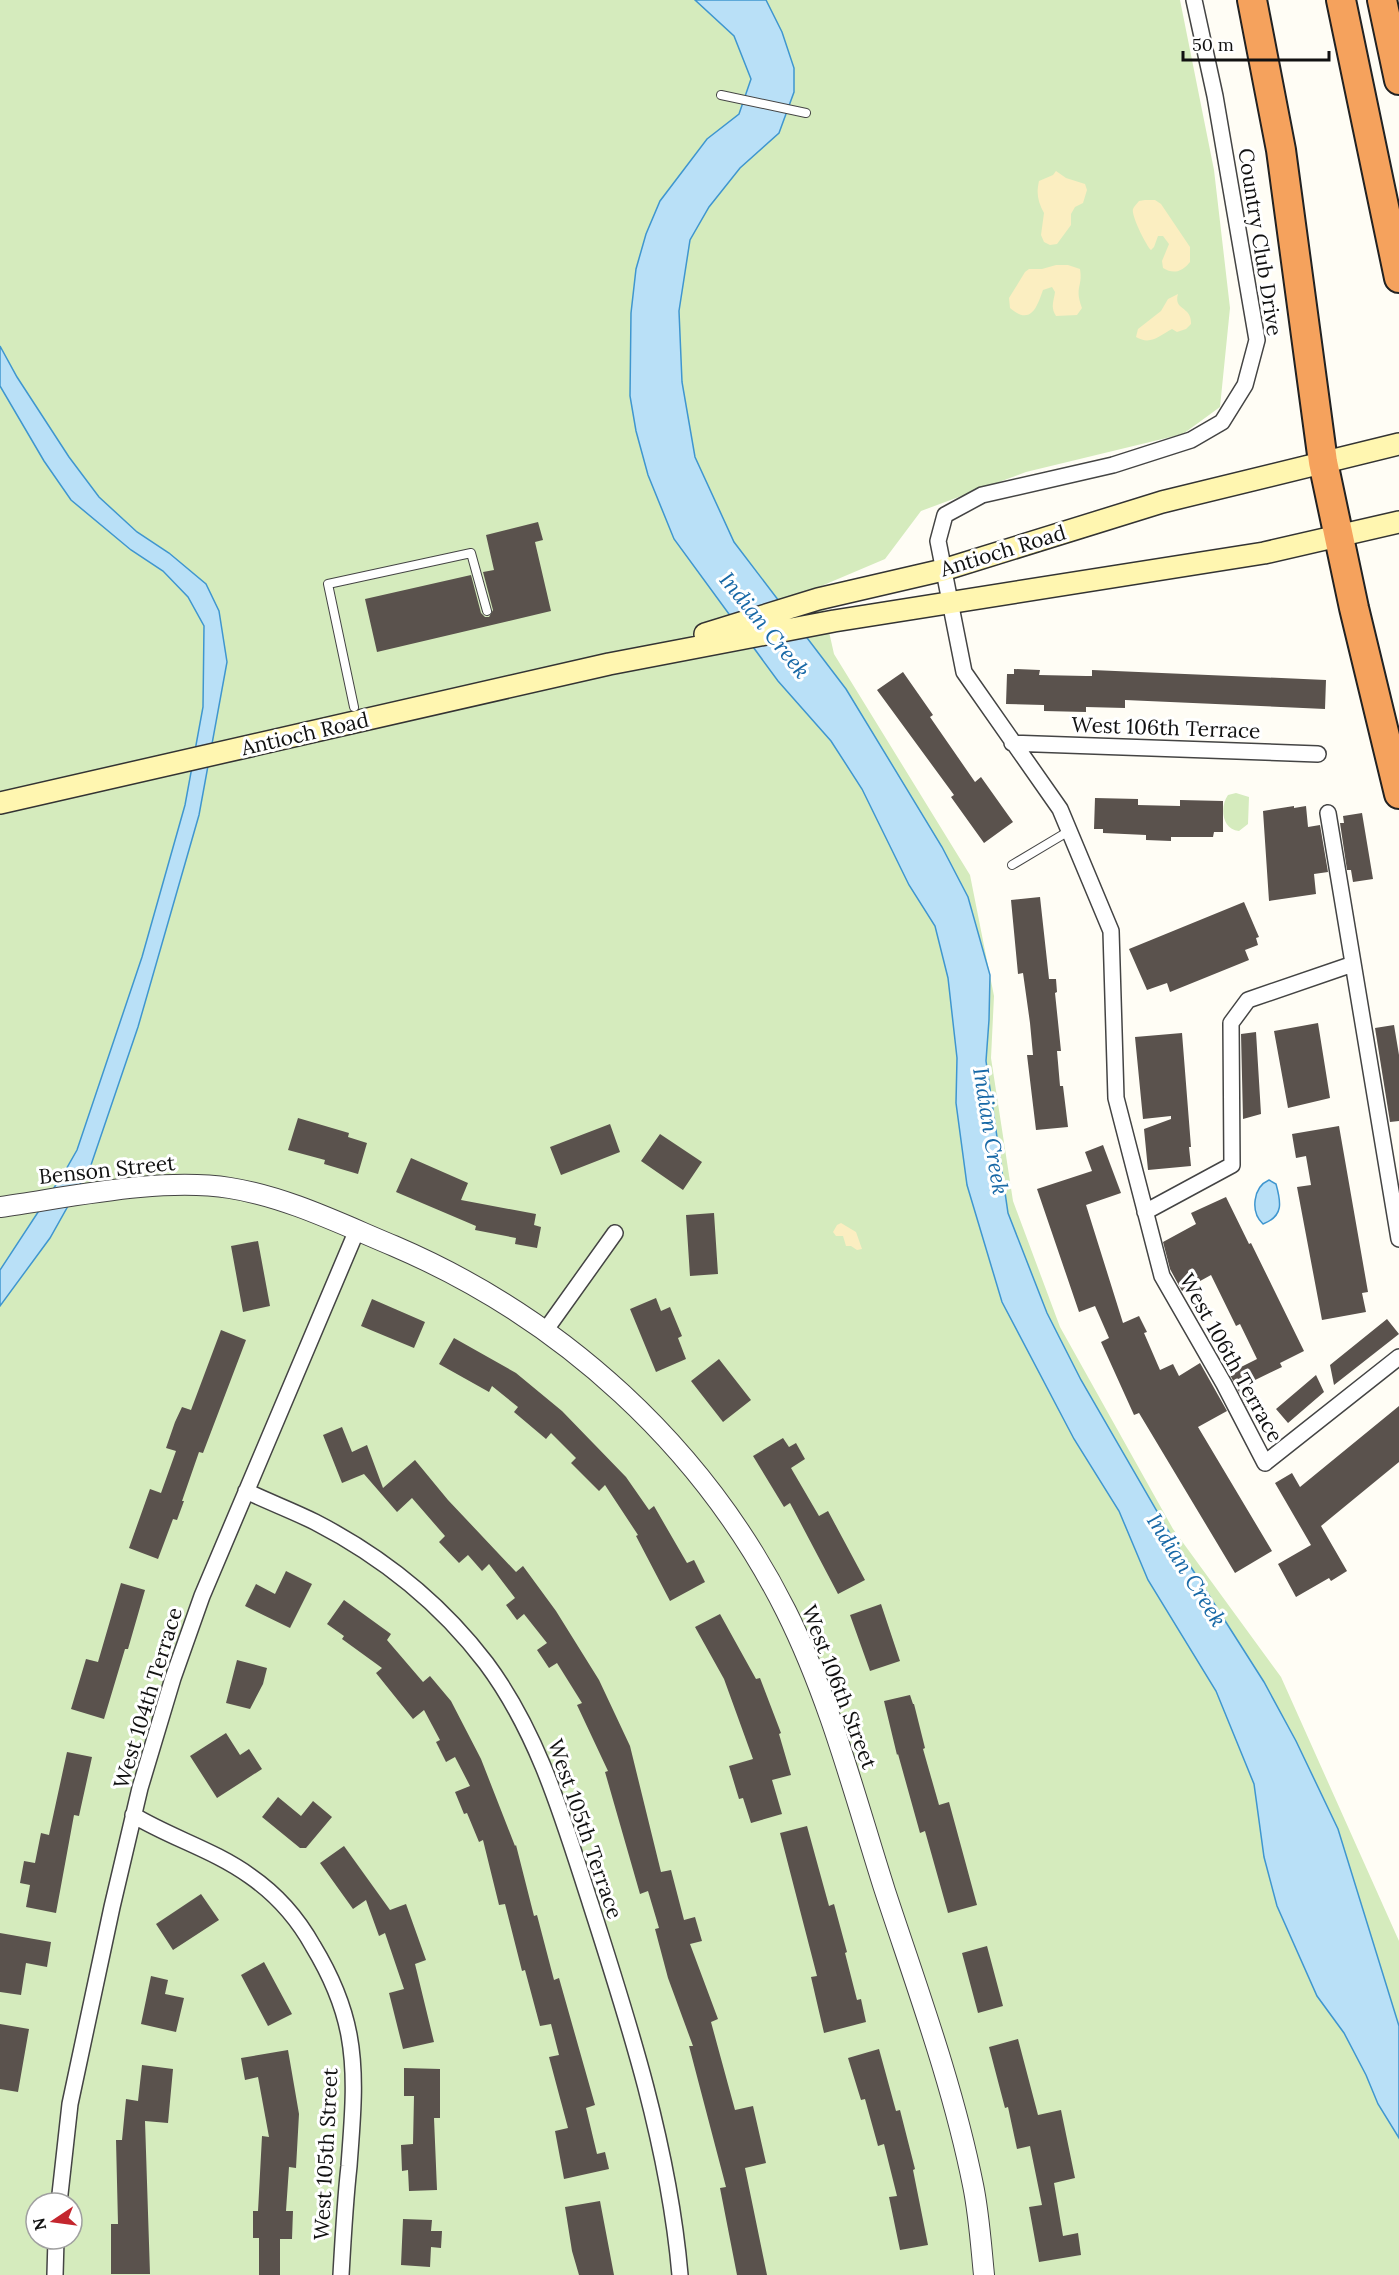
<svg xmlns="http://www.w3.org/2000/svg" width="1399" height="2275" font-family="Lora,serif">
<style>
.green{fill:#d5ebbd;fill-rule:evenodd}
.sand{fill:#fbeec1}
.water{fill:#b9e0f7;stroke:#3f96cf;stroke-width:1.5}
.building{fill:#5a524d}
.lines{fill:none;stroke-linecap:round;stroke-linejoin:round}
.service-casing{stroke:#444;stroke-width:10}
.minor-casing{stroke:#444;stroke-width:18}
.tertiary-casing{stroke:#444;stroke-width:22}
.secondary-casing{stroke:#333;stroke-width:24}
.motorway-casing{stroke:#222;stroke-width:32}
.service{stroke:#fff;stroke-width:8}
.minor{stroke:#fff;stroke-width:15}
.tertiary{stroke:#fff;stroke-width:20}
.secondary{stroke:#fff6b0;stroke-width:21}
.motorway{stroke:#f5a25d;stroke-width:28}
.labels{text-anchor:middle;stroke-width:6;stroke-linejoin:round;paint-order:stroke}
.street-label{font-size:21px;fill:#111;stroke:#fff}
.water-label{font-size:22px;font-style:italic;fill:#1768a6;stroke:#fff}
</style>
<rect width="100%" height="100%" fill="#fffdf5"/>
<!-- green -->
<path class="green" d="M0 0H1180L1214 170 1230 308 1220 407 1183 434 1026 472 921 511 885 559 819 587 834 654 970 875 994 996 991 1058 1013 1201 1060 1327 1173 1529 1281 1677 1399 1941V2275H0ZM36 2203H72V2239H36Z
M1236 793 1249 797 1248 824 1239 831C1221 829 1220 806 1228 795Z"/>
<!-- sand -->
<path class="sand" d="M1056 171 1066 178 1085 184 1087 190 1083 203 1075 207 1071 214V225L1057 244 1050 245 1044 242 1041 235 1044 213C1038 202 1036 194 1039 181L1053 175Z
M1145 200H1155L1161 204 1190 247V262C1183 271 1174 275 1163 268L1162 261 1169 244 1163 236H1158L1154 247 1151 250C1146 245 1131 215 1133 209 1134 206 1137 204 1139 201Z
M1056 265H1068L1080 269C1083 287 1074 287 1082 308L1077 315 1056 316C1050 307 1054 301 1055 292L1052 287 1043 290C1037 307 1031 326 1010 308L1009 298 1025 272 1029 269H1042Z
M1178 294C1173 311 1192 306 1191 324L1186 329 1177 332 1172 329C1160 335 1151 346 1136 337L1138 329 1161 311 1168 299Z
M841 1223 856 1232 862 1249 857 1250 851 1246H846L843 1236H836L833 1232 837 1225Z"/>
<!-- water -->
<path class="water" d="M695 0H766L782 32 794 68V92L779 133 740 168 709 207 690 240 679 311 682 382 695 457 734 542 846 689 942 847 968 897 990 975 989 1020 986 1061 1008 1213 1047 1313 1081 1380 1173 1539 1264 1682 1296 1741 1338 1829 1399 2026V2138L1378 2104 1366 2075 1344 2033 1317 1996 1277 1906 1264 1857 1254 1784 1216 1691 1148 1580 1119 1511 1074 1439 1002 1302 967 1185 956 1103 957 1058 948 978 935 926 909 885 862 789 831 741 778 681 674 539 648 475 636 431 630 396 631 313 636 269 646 234 660 201 707 139 739 114 751 79 734 36Z
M0 346 17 377 69 457 99 497 137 532 169 553 206 584 219 611 227 662 199 815 138 1027 91 1165 50 1238 0 1306V1270L65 1171 77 1150 142 957 185 805 203 707 204 626 188 597 163 571 131 550 71 500 44 461 0 386Z
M1269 1180 1276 1184C1281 1202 1284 1216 1263 1224 1250 1212 1253 1187 1269 1180Z"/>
<!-- building -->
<path class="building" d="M538 522 543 540 535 542 551 611 377 652 365 599 471 575 481 613 485 617H489L493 610 483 572 494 570 486 535Z
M1014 669 1040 670 1039 675 1086 676H1092V670L1326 680 1325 709 1125 700V708L1086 707V712L1044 711V705L1006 704 1007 674H1014Z
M903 672 933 715 930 717 975 782 981 777 1013 822 984 843 951 797 954 795 877 690Z
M1095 798 1138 799V805L1180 806V800L1223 801V832H1214L1213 837H1171V841L1146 840V835L1103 833V829H1094Z
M1294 806V808L1306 806 1308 827 1320 825 1328 872 1314 874 1316 894 1269 901 1263 811Z
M1362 813 1373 879 1353 882 1351 870H1347L1340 823H1344L1343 816Z
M1040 897 1049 979H1056L1057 992 1055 993 1061 1051H1057L1060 1086H1063L1068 1127 1036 1130 1027 1055H1033L1030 1023 1023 973 1018 974 1011 900Z
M1244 902 1259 937 1256 938 1258 945 1245 950 1249 960 1170 992 1167 983 1147 990 1129 949Z
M1318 1023 1330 1098 1288 1108 1274 1031Z
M1394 1025 1399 1055V1121L1390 1122 1375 1028Z
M1256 1032 1261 1114 1243 1119 1241 1034Z
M1182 1033 1191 1147H1189L1191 1166 1148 1170 1144 1129 1171 1119V1116L1143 1119 1135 1037Z
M298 1118 349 1133 348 1137 367 1143 358 1174 324 1164 325 1160 288 1150Z
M610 1124 620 1152 561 1175 550 1147Z
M1339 1126 1368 1292 1362 1293 1366 1312 1322 1320 1297 1187 1311 1185 1306 1156 1296 1158 1292 1134Z
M660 1134 702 1162 683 1190 641 1161Z
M1103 1145 1121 1193 1086 1205 1123 1323 1139 1316 1147 1332 1144 1333 1160 1370 1173 1364 1179 1376 1200 1363 1227 1411 1198 1427 1272 1551 1235 1573 1139 1413 1134 1415 1101 1342 1109 1338 1095 1306 1079 1312 1037 1189 1092 1171 1085 1152Z
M411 1158 468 1183 461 1200 536 1214 534 1225 541 1227 537 1248 515 1244 516 1238 475 1230 476 1226 396 1192Z
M1226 1197 1249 1244 1251 1243 1304 1351 1280 1363 1282 1367 1251 1382 1260 1401 1247 1407 1229 1373 1257 1359 1240 1324 1236 1326 1211 1275 1182 1291 1170 1269 1163 1242 1196 1224 1191 1213Z
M714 1213 718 1274 690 1276 686 1215Z
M258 1241 270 1306 243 1312 231 1246Z
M656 1298 661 1311 670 1307 682 1336 678 1338 686 1359 656 1372 630 1309Z
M372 1299 425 1322 414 1348 361 1326Z
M1387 1319 1399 1334 1334 1385 1330 1365Z
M221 1330 246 1340 203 1453 199 1452 182 1501H184L177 1520 173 1519 158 1559 129 1548 150 1489 161 1493 176 1451 166 1448 175 1422 182 1407 191 1410Z
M454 1338 516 1373 562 1411 626 1477 649 1510 654 1506 687 1563 694 1560 705 1582 670 1601 636 1536 638 1535 605 1485 599 1491 571 1463 576 1458 551 1433 546 1439 514 1412 518 1407 492 1386 489 1392 439 1364Z
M719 1359 751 1400 723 1422 691 1381Z
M1316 1375 1324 1392 1288 1423 1276 1409Z
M1399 1406V1462L1321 1526 1347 1571 1331 1581 1329 1578 1296 1597 1278 1564 1311 1545 1275 1483 1292 1473 1300 1487Z
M342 1427 352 1452 367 1445 383 1488 415 1460 448 1500 516 1572 523 1566 556 1611 599 1680 630 1746 661 1872 671 1870 684 1920 695 1917 702 1941 690 1944 718 2019 711 2022 735 2110 753 2106 766 2163 745 2168 767 2275H737L720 2188 726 2187 689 2046H693L668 1978 655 1929 659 1928 648 1891 640 1894 605 1772 608 1771 577 1705 582 1703 557 1663 549 1668 537 1650 547 1643 524 1614 517 1620 506 1605 515 1598 489 1564 482 1571 468 1555 459 1563 439 1542 445 1536 412 1498 397 1512 364 1474 342 1483 323 1435Z
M783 1438 789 1447 796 1443 805 1459 791 1468 819 1516 828 1511 865 1580 838 1594 790 1503 784 1507 753 1456Z
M286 1571 312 1584 290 1628 245 1606 256 1584 275 1594Z
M121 1583 145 1590 128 1649H125L104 1719 71 1709 86 1659 98 1662Z
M344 1600 391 1634 387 1640 423 1682 430 1676 451 1701 481 1759 515 1846 516 1845 534 1916 537 1915 554 1980 559 1978 595 2105 586 2108 597 2154 605 2152 609 2169 564 2179 555 2131 568 2128 549 2057 559 2055 551 2024 540 2026 525 1970 522 1971 505 1904 499 1905 483 1840 479 1842 467 1813 464 1814 455 1792 470 1786 455 1757 446 1762 436 1742 440 1740 424 1710 413 1719 376 1673 382 1668 342 1639 344 1636 327 1624Z
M881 1604 900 1661 870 1671 850 1615Z
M720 1614 756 1679 760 1678 781 1733 779 1734 791 1775 772 1780 782 1814 751 1823 743 1798 739 1799 729 1766 753 1759 724 1679 695 1627Z
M237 1660 267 1668 263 1684 250 1709 226 1703Z
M910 1695 913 1704H914L925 1748 923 1749 939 1805 949 1802 977 1905 948 1913 925 1831 920 1833 898 1754 897 1755 884 1701Z
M226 1733 240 1755 249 1749 262 1769 217 1798 190 1756Z
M67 1752 92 1757 79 1816 74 1815 56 1913 26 1907 30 1885 20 1883 24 1861 35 1863 41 1833 49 1835Z
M278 1797 301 1816 313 1801 332 1817 306 1848H300L262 1817Z
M807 1826 829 1906 834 1904 847 1952 845 1953 857 2000 861 1999 866 2022 824 2033 811 1977 817 1976 780 1833Z
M344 1846 390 1910 406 1904 426 1960 415 1964 434 2042 403 2049 389 1993 404 1989 385 1933 379 1936 366 1900 353 1909 320 1863Z
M201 1894 219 1920 173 1950 156 1924Z
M0 1933 51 1942 47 1967 26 1963 21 1995 0 1992Z
M987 1946 1003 2006 978 2013 962 1953Z
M264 1962 292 2014 268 2026 241 1975Z
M151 1976 168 1980 165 1994 184 1998 176 2032 141 2024Z
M0 2024 29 2029 18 2092 0 2089Z
M1018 2039 1038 2115 1061 2110 1075 2178 1054 2183 1063 2236 1078 2233 1081 2255 1039 2262 1029 2207 1042 2205 1030 2146 1017 2149 1008 2107 1005 2108 989 2047Z
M879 2049 896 2111 900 2110 915 2169 913 2170 928 2245 900 2250 889 2197 897 2196 884 2144 878 2146 865 2099 861 2100 848 2058Z
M288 2050 299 2114 296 2168 289 2167 286 2211H293L292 2239H280V2275H259V2238H253V2211H258L262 2136 269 2137 258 2077 245 2080 241 2058Z
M142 2065 173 2069 168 2123 145 2121 150 2274H111V2224H118L116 2140H122L126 2099 138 2101Z
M404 2068 440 2069V2118H434L437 2190 409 2191 408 2170 402 2171 401 2145 413 2144 414 2096H404Z
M600 2201 614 2275H579L572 2251 565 2207Z
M403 2219 432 2220 431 2231H442L441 2248 431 2247 430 2267 401 2265Z"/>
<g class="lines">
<!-- service casing -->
<g class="service-casing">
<path id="service" d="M721 95 806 113
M354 707 328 584 471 553 487 611
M1012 865 1069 831"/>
</g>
<!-- minor casing -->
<g class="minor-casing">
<path id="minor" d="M1194 0 1215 96 1257 340 1245 385 1222 422 1191 440 1113 465 982 495 945 515 938 541 964 672 1060 809 1111 931 1116 1098 1162 1276 1224 1384 1265 1463 1399 1357
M1012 743 1318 754
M1328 813 1399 1239
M1145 1212 1232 1165 1231 1023 1248 1000 1353 964
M545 1331 615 1233
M246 1491C269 1502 293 1511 315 1522 381 1556 441 1604 486 1663 539 1734 563 1819 590 1902 629 2023 669 2147 680 2275
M133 1815C171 1838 214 1850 250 1876 276 1894 298 1919 313 1946 330 1974 343 2003 349 2035 357 2078 352 2123 349 2166 345 2202 343 2239 341 2275
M59 2203 70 2104 112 1907 140 1788 173 1678 202 1596 357 1230
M55 2275 56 2239"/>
</g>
<!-- tertiary casing -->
<g class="tertiary-casing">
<path id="tertiary" d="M0 1207C71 1197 160 1177 230 1188 287 1197 341 1224 394 1246 562 1318 703 1446 786 1611 830 1699 855 1797 885 1891 917 1988 953 2085 973 2185 979 2214 981 2245 984 2275"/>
</g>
<!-- secondary casing -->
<g class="secondary-casing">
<path id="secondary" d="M705 634 818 599 943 570 1162 502 1399 444
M0 803 609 664 834 621 1264 553 1399 522"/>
</g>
<!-- motorway casing -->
<g class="motorway-casing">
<path id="motorway" d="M1252 0 1281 150 1323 462 1354 608 1399 794
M1341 0 1399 278
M1382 0 1399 80"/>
</g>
<!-- service -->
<use href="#service" class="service"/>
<!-- minor -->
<use href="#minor" class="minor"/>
<!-- tertiary -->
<use href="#tertiary" class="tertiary"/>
<!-- secondary -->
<use href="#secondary" class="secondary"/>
<!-- motorway -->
<use href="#motorway" class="motorway"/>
</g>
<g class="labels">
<!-- street labels -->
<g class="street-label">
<text transform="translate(1260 242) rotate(81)" y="7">Country Club Drive</text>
<text transform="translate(1003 551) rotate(-17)" y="7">Antioch Road</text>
<text transform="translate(1166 728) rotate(2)" y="7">West 106th Terrace</text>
<text transform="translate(305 734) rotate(-13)" y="7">Antioch Road</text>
<text transform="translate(107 1170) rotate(-6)" y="7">Benson Street</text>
<text transform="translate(1231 1358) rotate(61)" y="7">West 106th Terrace</text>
<text transform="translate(839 1687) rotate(69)" y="7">West 106th Street</text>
<text transform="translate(148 1698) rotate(-73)" y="7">West 104th Terrace</text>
<text transform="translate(585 1829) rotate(71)" y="7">West 105th Terrace</text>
<text transform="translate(326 2154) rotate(-87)" y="7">West 105th Street</text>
</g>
<!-- water labels -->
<g class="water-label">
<text transform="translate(765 625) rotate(51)" y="8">Indian Creek</text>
<text transform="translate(991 1131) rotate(81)" y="8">Indian Creek</text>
<text transform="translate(1187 1570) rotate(58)" y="8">Indian Creek</text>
</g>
</g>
<!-- north arrow -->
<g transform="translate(54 2221) rotate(257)"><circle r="28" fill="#ffffff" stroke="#a0a0a0" stroke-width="1.5"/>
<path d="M0-4.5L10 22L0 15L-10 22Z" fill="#c4262e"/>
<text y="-9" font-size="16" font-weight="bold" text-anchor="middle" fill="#111111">N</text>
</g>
<!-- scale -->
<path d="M1183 51v9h146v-9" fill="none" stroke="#111111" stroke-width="3"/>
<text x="1192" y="51" font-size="18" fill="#111111" stroke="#ffffff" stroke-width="4.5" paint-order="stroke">50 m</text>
</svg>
